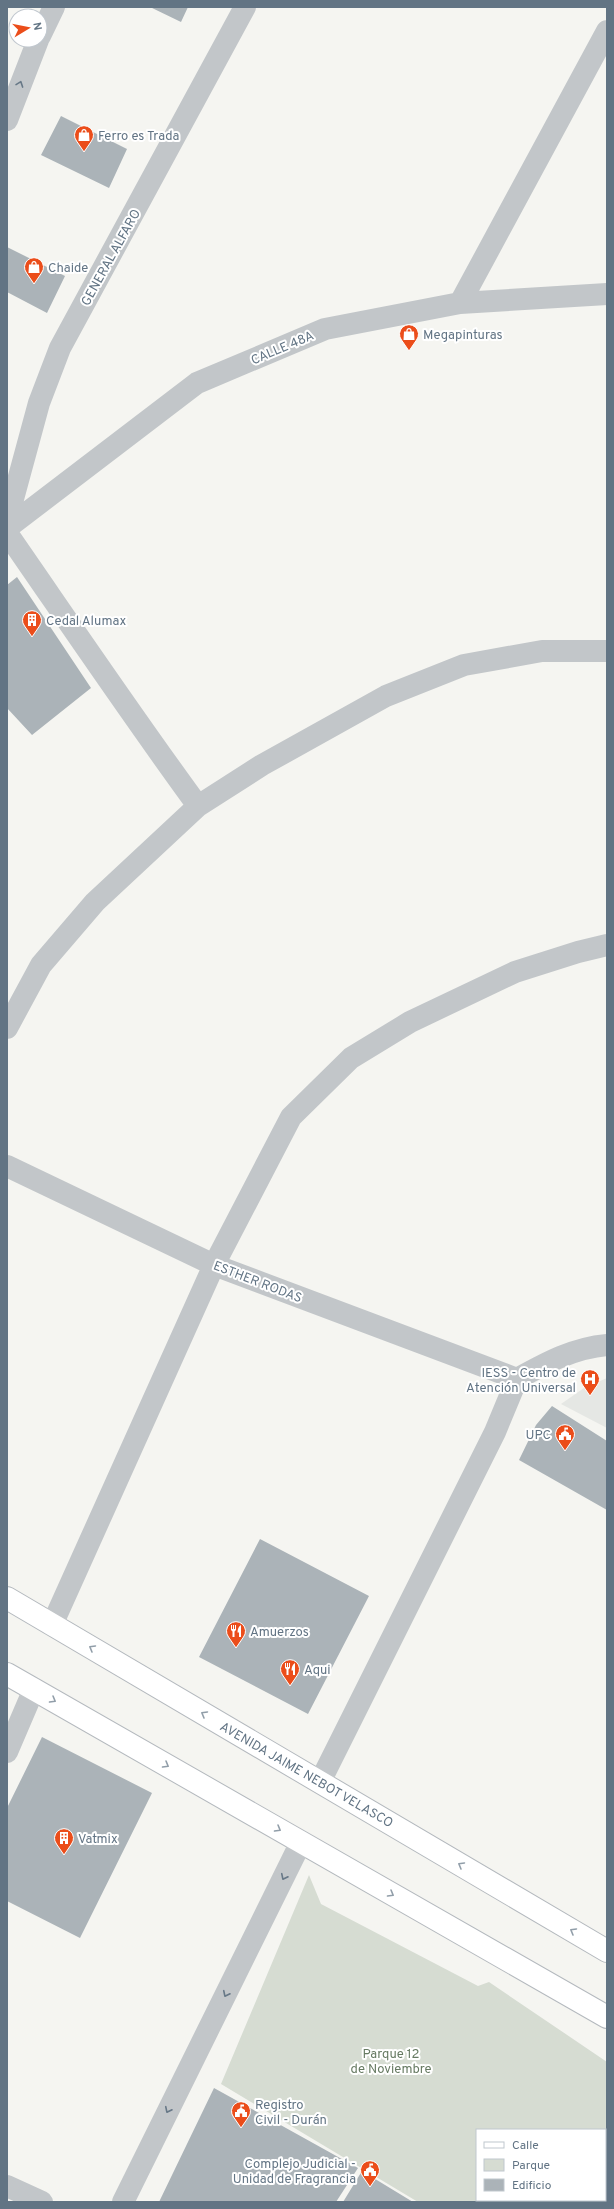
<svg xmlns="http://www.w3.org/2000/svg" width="614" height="2209" font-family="Overpass,sans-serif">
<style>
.built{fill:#e5e7e4}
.green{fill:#d6dcd2}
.building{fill:#abb3b8}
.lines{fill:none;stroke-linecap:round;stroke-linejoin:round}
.secondary-casing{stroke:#b4b9be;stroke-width:24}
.street{stroke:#c2c6c9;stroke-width:22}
.secondary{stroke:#fff;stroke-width:22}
.oneway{stroke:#677887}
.oneway2{stroke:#919ea9}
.labels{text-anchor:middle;stroke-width:4;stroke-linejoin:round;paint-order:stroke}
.poi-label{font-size:13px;fill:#627484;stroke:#fff;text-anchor:start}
.street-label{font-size:13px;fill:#627484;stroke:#fff}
.park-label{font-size:13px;fill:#667a62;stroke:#fff}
</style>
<rect width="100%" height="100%" fill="#f5f5f1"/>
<!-- built -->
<path class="built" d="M607 1378V1428L561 1404 584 1388Z"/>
<!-- green -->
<path class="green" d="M309 1875 321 1904 478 1986 489 1982 607 2062V2147L605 2151V2130H477V2200H576L575 2202H418L221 2084Z"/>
<!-- building -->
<path class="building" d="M150 7H188L181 22Z
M61 116 127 149 109 188 41 155Z
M7 247 65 276 47 313 7 292Z
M17 577 91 688 32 735 7 708V585Z
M552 1406 607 1441V1510L519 1460 536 1425Z
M260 1539 369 1596 308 1714 199 1657Z
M42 1737 152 1793 80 1938 7 1901V1808Z
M214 2088 358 2168 336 2202H159Z
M362 2171 413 2202H343Z"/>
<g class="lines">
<!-- secondary casing -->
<g class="secondary-casing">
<path id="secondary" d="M7 1598 607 1951
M7 1674 607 2017"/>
</g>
<!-- street -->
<path class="street" d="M40 36 54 7
M7 120 38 40
M460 303 607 31
M7 521 39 403 60 348 245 7
M7 528 197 383 325 329 460 303 607 294
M7 533C70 624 132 716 198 806
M7 1028 41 965 95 902 198 806 262 765 386 696 464 665 542 651H607
M7 1166 214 1265 517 1379
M52 1625 214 1265 291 1117 351 1058 410 1022 515 972 578 952 607 945
M7 1752 34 1689
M320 1782 495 1432 517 1379C546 1363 573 1348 607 1345
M7 2186 42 2202
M123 2202 301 1842
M605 2202 607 2199"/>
<!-- secondary -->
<use href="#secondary" class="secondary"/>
</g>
<!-- one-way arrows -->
<defs><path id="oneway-chevron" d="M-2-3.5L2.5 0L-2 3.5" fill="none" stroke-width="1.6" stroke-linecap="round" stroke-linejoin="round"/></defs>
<g class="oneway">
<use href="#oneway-chevron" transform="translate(20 84) rotate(-70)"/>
<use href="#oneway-chevron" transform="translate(284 1877) rotate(116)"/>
<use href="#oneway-chevron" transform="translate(226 1994) rotate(116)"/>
<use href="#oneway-chevron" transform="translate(168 2110) rotate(116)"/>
</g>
<g class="oneway2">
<use href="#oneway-chevron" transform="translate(92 1648) rotate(-150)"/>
<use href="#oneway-chevron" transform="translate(53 1700) rotate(30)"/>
<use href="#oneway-chevron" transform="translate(204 1714) rotate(-150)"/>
<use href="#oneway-chevron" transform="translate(166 1765) rotate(30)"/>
<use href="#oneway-chevron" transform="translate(278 1829) rotate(30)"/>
<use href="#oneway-chevron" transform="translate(461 1865) rotate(-150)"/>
<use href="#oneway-chevron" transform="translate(391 1894) rotate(30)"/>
<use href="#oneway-chevron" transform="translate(573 1931) rotate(-150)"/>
</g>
<!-- icons -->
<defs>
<g id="shop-pin" transform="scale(1)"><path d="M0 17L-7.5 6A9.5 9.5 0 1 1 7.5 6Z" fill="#eb4d1a" stroke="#fff"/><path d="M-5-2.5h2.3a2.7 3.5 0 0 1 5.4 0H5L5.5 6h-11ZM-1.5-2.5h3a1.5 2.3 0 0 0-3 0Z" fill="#fff"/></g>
<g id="building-pin" transform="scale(1)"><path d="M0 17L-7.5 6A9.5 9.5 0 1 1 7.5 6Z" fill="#eb4d1a" stroke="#fff"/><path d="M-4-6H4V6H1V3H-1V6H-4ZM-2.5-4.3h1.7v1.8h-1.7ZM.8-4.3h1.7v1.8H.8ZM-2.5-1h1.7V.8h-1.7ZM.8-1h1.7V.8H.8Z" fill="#fff"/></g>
<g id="hospital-pin" transform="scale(1)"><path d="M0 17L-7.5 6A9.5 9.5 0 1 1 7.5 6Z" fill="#eb4d1a" stroke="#fff"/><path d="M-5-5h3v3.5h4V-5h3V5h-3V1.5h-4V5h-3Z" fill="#fff"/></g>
<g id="civic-pin" transform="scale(1)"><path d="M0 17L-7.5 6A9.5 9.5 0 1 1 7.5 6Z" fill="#eb4d1a" stroke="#fff"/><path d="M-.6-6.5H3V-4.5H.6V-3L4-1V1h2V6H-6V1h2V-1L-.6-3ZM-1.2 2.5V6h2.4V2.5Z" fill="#fff"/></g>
<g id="restaurant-pin" transform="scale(1)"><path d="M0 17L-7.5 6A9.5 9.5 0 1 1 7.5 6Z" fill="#eb4d1a" stroke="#fff"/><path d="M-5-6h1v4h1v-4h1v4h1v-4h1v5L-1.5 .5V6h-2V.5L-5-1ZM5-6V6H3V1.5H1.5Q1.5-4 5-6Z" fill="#fff"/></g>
</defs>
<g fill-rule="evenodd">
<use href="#shop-pin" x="84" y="135"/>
<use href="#shop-pin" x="34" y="267"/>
<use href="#shop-pin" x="409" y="334"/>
<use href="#building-pin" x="32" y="620"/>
<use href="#hospital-pin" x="590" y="1379"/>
<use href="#civic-pin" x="565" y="1434"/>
<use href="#restaurant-pin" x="236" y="1631"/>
<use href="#restaurant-pin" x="290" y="1669"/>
<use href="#building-pin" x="64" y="1838"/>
<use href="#civic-pin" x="241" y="2111"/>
<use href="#civic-pin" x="370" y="2170"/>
</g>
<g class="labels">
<!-- poi labels -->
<g class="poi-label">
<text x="98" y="140">Ferro es Trada</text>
<text x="48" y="272">Chaide</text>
<text x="423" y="339">Megapinturas</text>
<text x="46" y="625">Cedal Alumax</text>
<text x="576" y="1377" text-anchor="end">IESS - Centro de<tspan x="576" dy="15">Atención Universal</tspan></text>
<text x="551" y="1439" text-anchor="end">UPC</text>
<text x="250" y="1636">Amuerzos</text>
<text x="304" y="1674">Aqui</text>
<text x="78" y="1843">Vatmix</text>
<text x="255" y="2109">Registro<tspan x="255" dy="15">Civil - Durán</tspan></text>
<text x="356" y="2168" text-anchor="end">Complejo Judicial -<tspan x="356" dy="15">Unidad de Fragrancia</tspan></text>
</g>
<!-- street labels -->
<g class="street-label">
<text transform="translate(110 257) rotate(-61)" y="5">GENERAL ALFARO</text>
<text transform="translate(282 347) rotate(-23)" y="5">CALLE 48A</text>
<text transform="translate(258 1281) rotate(21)" y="5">ESTHER RODAS</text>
<text transform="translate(307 1774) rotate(30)" y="5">AVENIDA JAIME NEBOT VELASCO</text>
</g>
<!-- park labels -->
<g class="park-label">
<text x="391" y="2058">Parque 12<tspan x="391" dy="15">de Noviembre</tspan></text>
</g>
</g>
<!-- border -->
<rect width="614" height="2209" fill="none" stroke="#627484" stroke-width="16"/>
<!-- legend -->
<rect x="476" y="2129" width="130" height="72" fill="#ffffff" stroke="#c0c7ce"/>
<rect x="484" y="2142" width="20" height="6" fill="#ffffff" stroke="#c0c7ce"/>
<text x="512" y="2149" font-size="12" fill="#627484">Calle</text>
<rect x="484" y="2159" width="20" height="12" fill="#d6dcd2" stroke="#c0c7ce"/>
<text x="512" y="2169" font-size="12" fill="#627484">Parque</text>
<rect x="484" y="2179" width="20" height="12" fill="#abb3b8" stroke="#c0c7ce"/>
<text x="512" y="2189" font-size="12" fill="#627484">Edificio</text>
<!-- north arrow -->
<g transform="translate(28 28) rotate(80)"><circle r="19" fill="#ffffff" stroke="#c0c7ce"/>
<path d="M0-3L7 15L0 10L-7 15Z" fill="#eb4d1a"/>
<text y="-6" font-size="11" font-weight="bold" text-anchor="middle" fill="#627484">N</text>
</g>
</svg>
